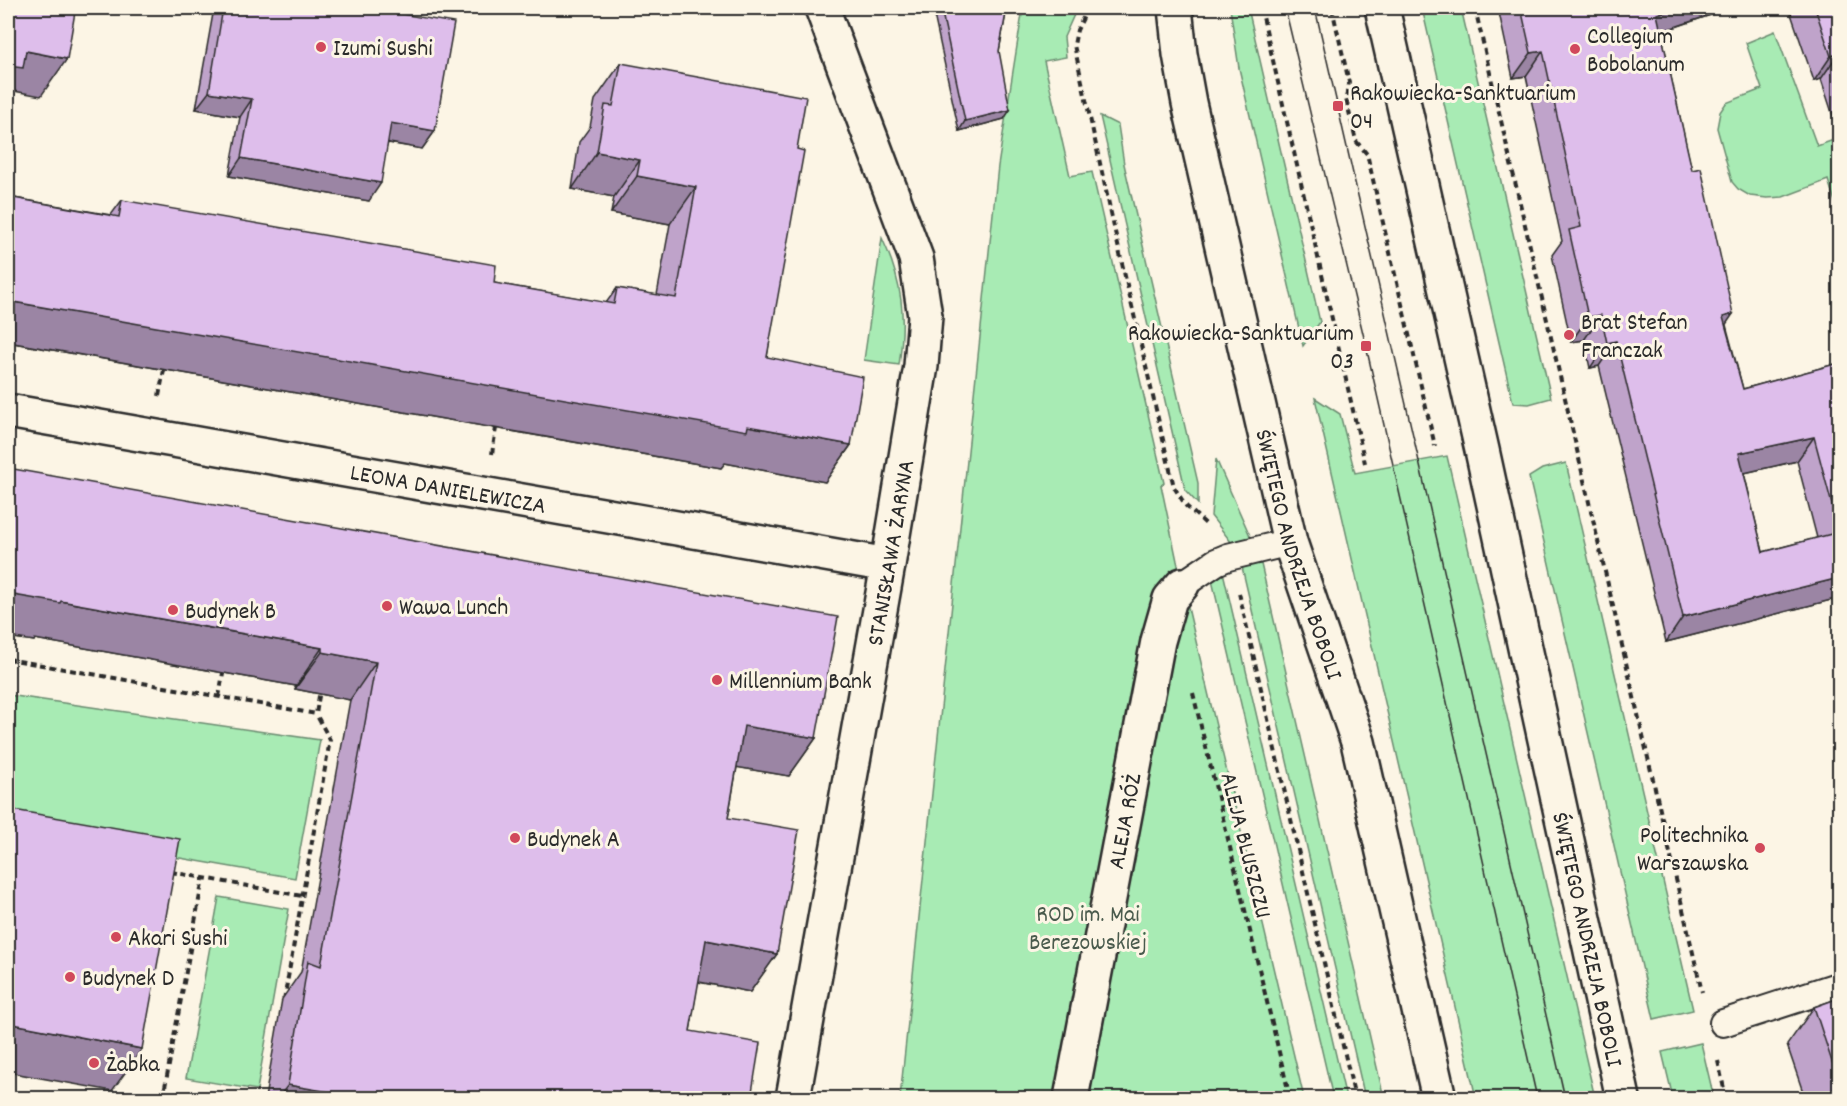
<svg xmlns="http://www.w3.org/2000/svg" width="1847" height="1106" font-family="Dekko,sans-serif">
<style>
.green{fill:#a8ebb4;stroke:#6a8b70;stroke-width:1.5}
.lines{fill:none;stroke-linecap:round;stroke-linejoin:round}
.lane-casing{stroke:#2b2b2b;stroke-width:30}
.street-casing{stroke:#2b2b2b;stroke-width:38}
.secondary-casing{stroke:#2b2b2b;stroke-width:38}
.path{stroke:#2b2b2b;stroke-width:4;stroke-dasharray:6 4.5;stroke-linecap:butt}
.lane{stroke:#fcf5e5;stroke-width:26}
.street{stroke:#fcf5e5;stroke-width:33}
.secondary{stroke:#fcf5e5;stroke-width:33}
.tram{stroke:#2b2b2b;stroke-width:1.5}
.wall{fill:#bfa3ca;stroke:#2b2b2b;stroke-width:1.5;fill-rule:evenodd}
.shaded-wall{fill:#9b85a4;stroke:#2b2b2b;stroke-width:1.5}
.building{fill:#debeeb;stroke:#2b2b2b;stroke-width:1.5}
.poi-dot{fill:#d1495b;stroke:#fcf5e5;stroke-width:2}
.labels{text-anchor:middle;stroke-width:6;stroke-linejoin:round;paint-order:stroke}
.poi-label{font-size:24px;fill:#2b2b2b;stroke:#fcf5e5;text-anchor:start}
.street-label{font-size:24px;fill:#2b2b2b;stroke:#fcf5e5}
.park-label{font-size:24px;fill:#4a5b4d;stroke:#fcf5e5}
</style>
<rect width="100%" height="100%" fill="#fcf5e5"/>
<filter id="ink" filterUnits="userSpaceOnUse"><feTurbulence type="fractalNoise" baseFrequency=".0167" numOctaves="2"/><feDisplacementMap in="SourceGraphic" scale="12" xChannelSelector="R" yChannelSelector="G"/><feConvolveMatrix kernelMatrix="1 2 1 2 8 2 1 2 1" color-interpolation-filters="sRGB"/></filter>
<g filter="url(#ink)">
<!-- green -->
<path class="green" d="M1023 8H1077L1064 37 1066 57 1044 61 1070 176 1092 172 1164 483 1161 485 1177 561 1304 1098H900L998 166Z
M1230 8H1248L1320 322 1303 346 1239 68Z
M1422 8H1461L1551 398 1529 404 1513 403Z
M1775 31 1817 146 1839 138V214L1828 180 1783 197 1767 198 1750 196 1738 189 1732 182 1717 128 1720 112 1726 103 1762 89 1746 43Z
M1100 116 1118 125 1124 164 1198 483V504L1185 490 1184 484Z
M882 238C903 283 906 317 899 365L864 360Z
M1315 398 1340 414 1355 473 1447 456 1595 1098H1476Z
M1216 459 1251 538 1231 542 1211 516Z
M1566 463 1693 1010 1654 1019 1529 477 1542 469Z
M1254 564H1261L1384 1098H1365L1242 567Z
M1223 572 1346 1098H1333L1212 580Z
M8 695 320 740 295 878 8 828Z
M219 897 289 909 257 1090 186 1078Z
M1701 1043 1714 1098H1673L1662 1052Z"/>
<g class="lines">
<!-- lane casing -->
<g class="lane-casing">
<path id="lane" d="M1182 585 1216 562 1228 557 1290 542
M1723 1023 1840 985"/>
</g>
<!-- street casing -->
<g class="street-casing">
<g id="street">
<path id="s1" d="M8 411 888 565"/>
<path id="s2" d="M793 1098 888 565 921 366 925 316 916 258 822 8"/>
<path id="s3" d="M1071 1098 1158 641 1170 599 1182 585"/>
</g>
</g>
<!-- secondary casing -->
<g class="secondary-casing">
<g id="secondary">
<path id="s4" d="M1175 8 1180 54 1189 103 1290 542 1358 742 1439 1098"/>
<path id="s5" d="M1382 8 1482 450 1623 1098"/>
</g>
</g>
<!-- path -->
<path class="path" d="M1088 8 1077 30 1074 45 1121 259 1174 487 1186 506 1207 525
M1261 8 1365 463
M1332 8 1349 82 1346 99 1356 141 1367 154 1435 446
M1475 8 1702 992
M159 396 164 370
M492 454 496 428
M1239 593 1355 1098
M8 659 316 714 320 690
M1193 693 1290 1098
M219 697 223 673
M171 872 302 896
M284 1000 330 740 316 714
M1718 1061 1726 1098
M163 1098 203 878"/>
<!-- lane -->
<use href="#lane" class="lane"/>
<!-- street -->
<use href="#street" class="street"/>
<!-- secondary -->
<use href="#secondary" class="secondary"/>
<!-- tram -->
<path class="tram" d="M1285 8 1366 346 1537 1098
M1315 8 1565 1098"/>
</g>
<!-- wall -->
<path class="wall" d="M214 8H367L435 131 422 149 388 143 369 201 229 176 240 117 196 109Z
M935 8H1007L999 51 1004 119 959 131 934 15Z
M1498 8H1731L1661 32 1726 325 1743 389 1839 363V598L1666 642 1599 366 1590 368 1584 340 1571 342 1552 255 1562 241 1526 76 1513 78ZM1797 461 1817 538 1763 552 1744 473Z
M1789 8H1839V127L1837 128 1821 79 1814 81Z
M621 63 797 149 767 357 851 445 825 482 725 463 721 468 8 342V197L111 215 122 200 494 283 606 303 617 288 657 295 670 224 611 213 614 197 572 189 579 142 590 127 595 100Z
M8 468 816 738 789 776 737 767 728 818 777 954 750 992 698 982 690 1031 751 1098H265L282 999 301 972 350 700 295 689 296 686 35 639 34 641 8 637Z
M1839 998V1098H1805L1787 1045 1814 1007Z"/>
<!-- shaded-wall -->
<path class="shaded-wall" d="M1676 8H1731L1639 39 1657 14Z
M26 51 67 59 41 96 8 90V91V66Z
M1543 51 1526 76 1513 78 1531 53Z
M1838 54 1821 79 1814 81 1831 56Z
M209 92 252 99 240 117 196 109Z
M1010 110 1004 119 959 131 965 121Z
M391 123 435 131 422 149 379 141Z
M597 152 640 160 614 197 572 189Z
M241 158 381 183 369 201 229 176Z
M637 176 696 187 670 224 611 213Z
M8 301 748 426 851 445 825 482 725 463 721 468 8 342Z
M1733 314 1716 339 1723 317Z
M1601 315 1584 340 1571 342 1588 317Z
M1616 341 1599 366 1590 368 1607 343Z
M1814 437 1797 461 1722 478 1739 453Z
M1839 578V598L1666 642 1683 617Z
M8 594 61 601 322 648 296 686 35 639 34 641 8 637Z
M322 652 376 662 350 700 295 689Z
M744 726 816 738 789 776 717 764Z
M706 940 777 954 750 992 679 978Z
M8 1023 142 1049 112 1091 8 1072Z
M288 1085 365 1098H278Z"/>
<!-- building -->
<path class="building" d="M8 8H68V10L75 12 67 59 26 51 23 68 8 66Z
M223 8H367L454 23 435 131 391 123 381 183 241 158 252 99 209 92Z
M941 8H1007L999 51 1010 110 965 121Z
M1521 8H1676L1657 14 1692 170 1701 168 1733 314 1723 317 1743 389 1839 363V531L1814 437 1739 453 1763 552 1839 532V578L1683 617 1616 341 1607 343 1601 315 1588 317 1569 230 1581 227 1543 51 1531 53Z
M1815 8H1839V58L1838 54 1831 56Z
M621 63 806 97 797 149 804 151 767 357 863 377 851 445 748 426 747 431 8 301V197L119 217 122 200 496 265 494 283 614 304 617 288 676 298 696 187 637 176 640 160 597 152 605 105 613 106Z
M8 468 838 617 816 738 744 726 728 818 799 830 777 954 706 940 690 1031 760 1043 751 1098H365L288 1085 308 961 321 966 376 662 322 652V648L61 601 60 603 8 594Z
M8 809 180 839 142 1049 8 1023Z
M1839 998V1083L1814 1007Z"/>
</g>
<!-- markers -->
<g class="poi-dot">
<circle cx="321" cy="47" r="6"/>
<circle cx="1575" cy="49" r="6"/>
<rect x="1332" y="100" width="12" height="12" rx="3"/>
<circle cx="1569" cy="335" r="6"/>
<rect x="1360" y="340" width="12" height="12" rx="3"/>
<circle cx="387" cy="606" r="6"/>
<circle cx="173" cy="610" r="6"/>
<circle cx="717" cy="680" r="6"/>
<circle cx="515" cy="838" r="6"/>
<circle cx="1760" cy="848" r="6"/>
<circle cx="116" cy="937" r="6"/>
<circle cx="70" cy="977" r="6"/>
<circle cx="94" cy="1063" r="6"/>
</g>
<g class="labels">
<!-- poi labels -->
<g class="poi-label">
<text x="1587" y="43">Collegium<tspan x="1587" dy="28">Bobolanum</tspan></text>
<text x="333" y="55">Izumi Sushi</text>
<text x="1350" y="100">Rakowiecka-Sanktuarium<tspan x="1350" dy="28">04</tspan></text>
<text x="1581" y="329">Brat Stefan<tspan x="1581" dy="28">Franczak</tspan></text>
<text x="1354" y="340" text-anchor="end">Rakowiecka-Sanktuarium<tspan x="1354" dy="28">03</tspan></text>
<text x="399" y="614">Wawa Lunch</text>
<text x="185" y="618">Budynek B</text>
<text x="729" y="688">Millennium Bank</text>
<text x="1748" y="842" text-anchor="end">Politechnika<tspan x="1748" dy="28">Warszawska</tspan></text>
<text x="527" y="846">Budynek A</text>
<text x="128" y="945">Akari Sushi</text>
<text x="82" y="985">Budynek D</text>
<text x="106" y="1071">Żabka</text>
</g>
<!-- street labels -->
<g class="street-label">
<text dy="8" stroke="none"><textPath href="#s1" startOffset="447">LEONA DANIELEWICZA</textPath></text>
<text dy="8" stroke="none"><textPath href="#s2" startOffset="554">STANISŁAWA ŻARYNA</textPath></text>
<text dy="8" stroke="none"><textPath href="#s4" startOffset="561">ŚWIĘTEGO ANDRZEJA BOBOLI</textPath></text>
<text dy="8" stroke="none"><textPath href="#s3" startOffset="282">ALEJA RÓŻ</textPath></text>
<text transform="translate(1247 845) rotate(76)" y="8">ALEJA BLUSZCZU</text>
<text dy="8" stroke="none"><textPath href="#s5" startOffset="954">ŚWIĘTEGO ANDRZEJA BOBOLI</textPath></text>
</g>
<!-- park labels -->
<g class="park-label">
<text x="1088" y="921">ROD im. Mai<tspan x="1088" dy="28">Berezowskiej</tspan></text>
</g>
</g>
<!-- margin -->
<rect width="1847" height="1106" fill="none" stroke="#fcf5e5" stroke-width="30"/>
<rect x="15" y="15" width="1817" height="1076" fill="none" stroke="#2b2b2b" stroke-width="2" filter="url(#ink)"/>
</svg>
